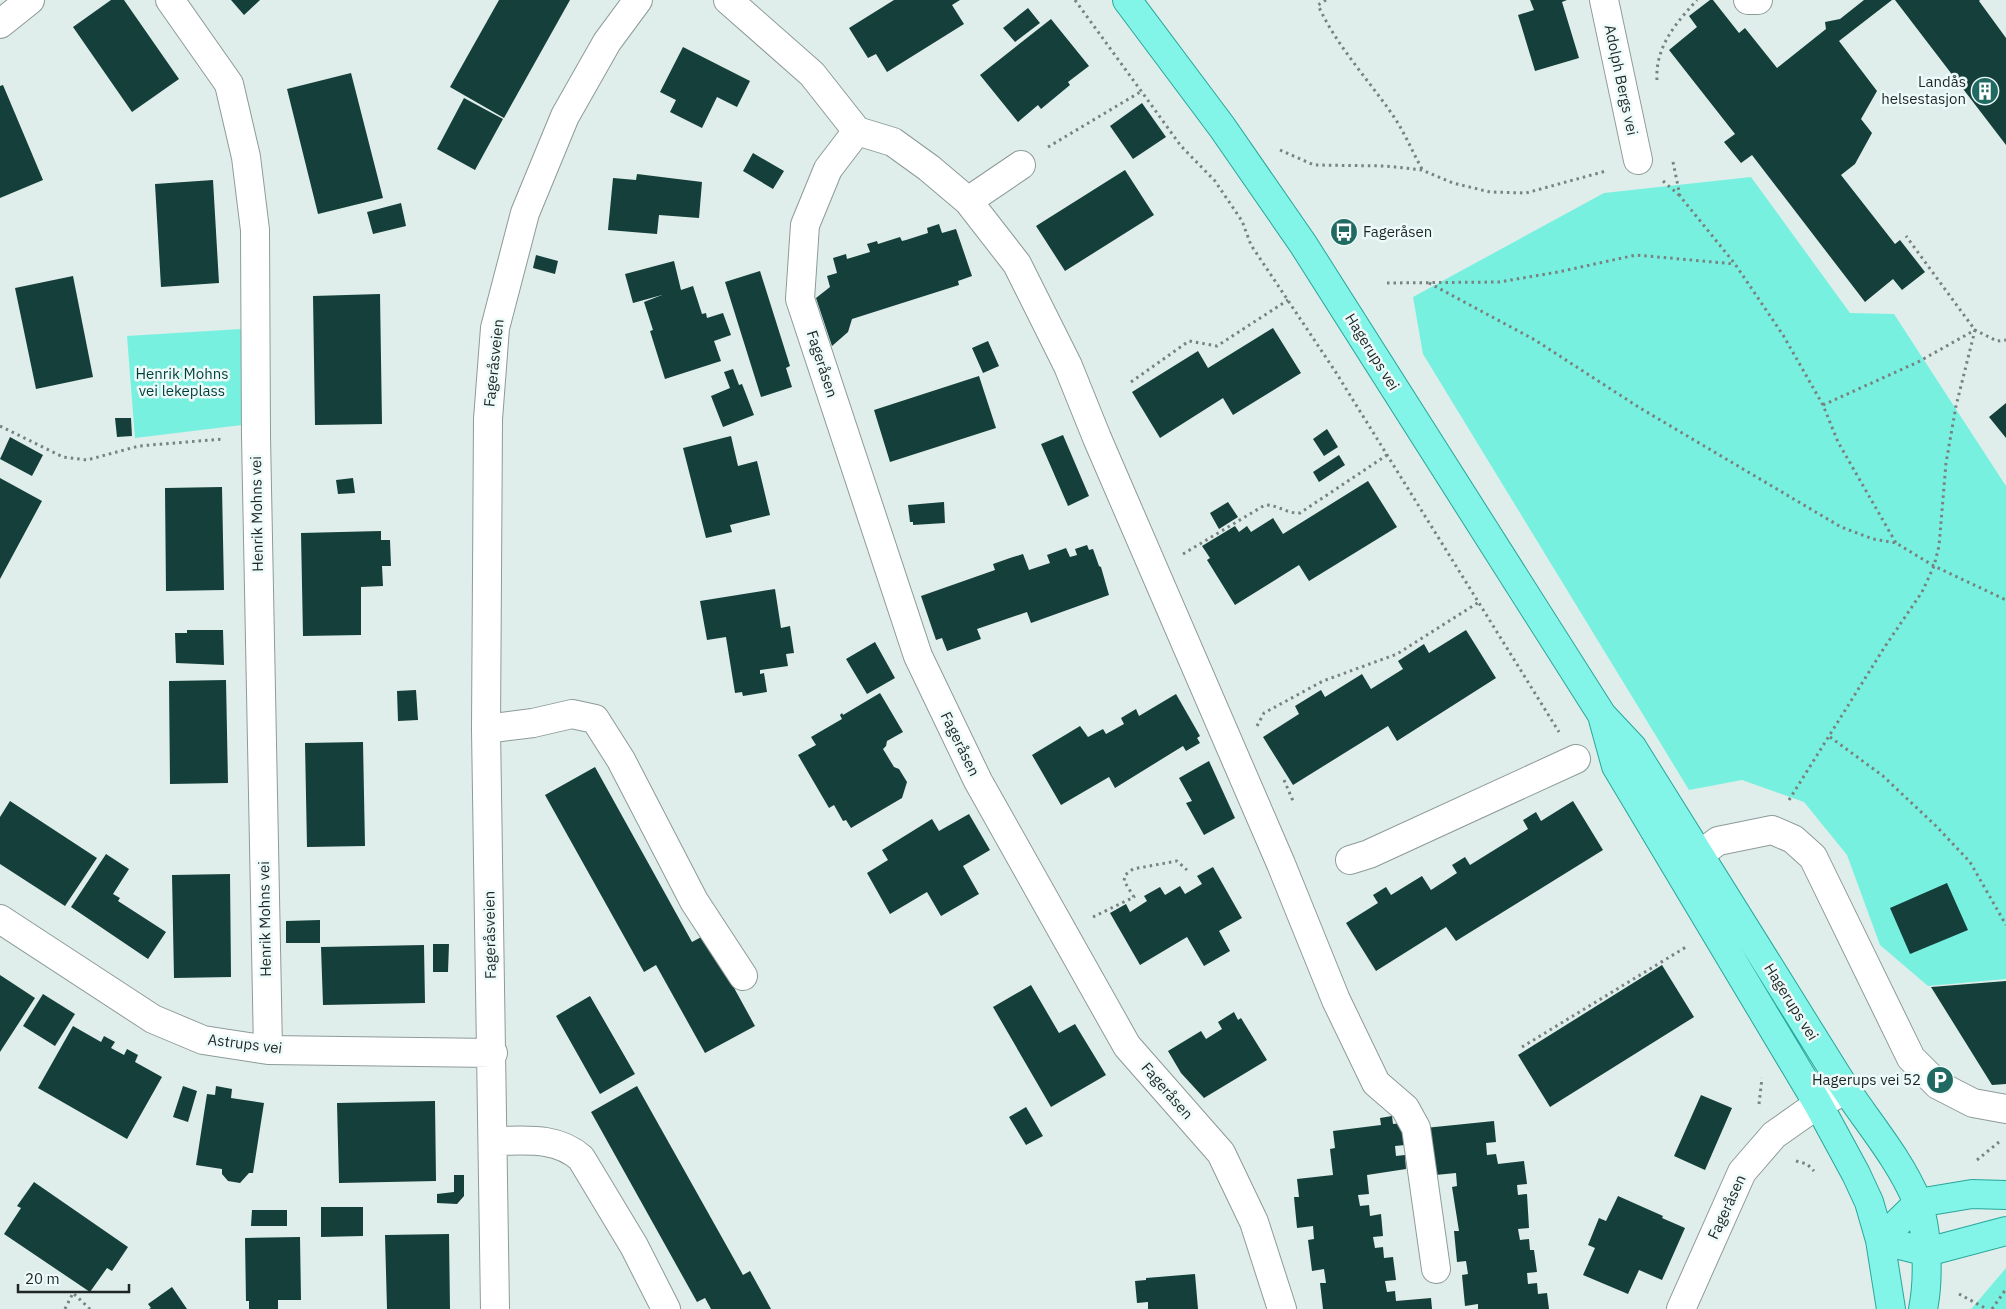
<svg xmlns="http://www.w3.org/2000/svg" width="2006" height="1309" font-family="'IBM Plex Sans',sans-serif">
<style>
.green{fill:#78f0e0}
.building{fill:#153f3a}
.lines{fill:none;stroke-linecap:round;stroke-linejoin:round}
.minor-casing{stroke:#8d9b98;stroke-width:30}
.major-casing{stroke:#29a69a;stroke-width:30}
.path{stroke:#788280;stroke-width:3;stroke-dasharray:2.5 4;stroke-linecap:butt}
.minor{stroke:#fff;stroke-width:28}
.major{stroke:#82f4e8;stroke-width:28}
.labels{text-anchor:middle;stroke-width:5;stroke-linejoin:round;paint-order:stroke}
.street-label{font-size:15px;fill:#1f2524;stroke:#ecfbf9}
.poi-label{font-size:15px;fill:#1f2524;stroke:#ecfbf9;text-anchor:end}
.park-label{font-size:15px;fill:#003e38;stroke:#ecfbf9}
</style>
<rect width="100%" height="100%" fill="#dfeeeb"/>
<!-- green -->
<path class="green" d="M1751 177 1850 313 1894 314 2006 486V979L1928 986 1880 945 1847 855 1804 802 1742 780 1689 790 1423 354 1413 297 1604 193Z
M241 329 242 425 135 438 127 336Z
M2006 1268V1309H1971L1972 1308Z"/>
<!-- building -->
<path class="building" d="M111 0H124L179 79 132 112 73 27Z
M231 0H260L244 15Z
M499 0H570L504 118 450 87Z
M894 0H960L952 5 964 24 887 72 876 54 868 58 849 28Z
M1530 0H1567L1562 2 1579 58 1535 71 1518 15 1534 10Z
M1710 0H1713L1739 33 1745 28 1777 68 1826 29 1825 22 1840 19 1864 0H1892L1839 41 1877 91 1861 119 1872 133 1855 164 1841 175 1895 244 1900 240 1925 272 1902 290 1893 279 1865 302 1752 155 1741 163 1724 142 1735 134 1669 50 1697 27 1689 16Z
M1895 0H1980L1979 1 2006 38V145Z
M1028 8 1040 23 1015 42 1003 28Z
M1051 19 1089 66 1068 82 1070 85 1041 109 1038 105 1018 122 980 75Z
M683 47 750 81 737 107 717 97 702 128 670 112 676 100 660 92Z
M351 73 383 198 318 214 287 89Z
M3 85 43 180 0 198V86Z
M464 98 503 119 475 170 437 149Z
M1142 103 1166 137 1133 159 1110 126Z
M753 153 784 171 773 189 743 171Z
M1125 170 1154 215 1065 271 1036 226Z
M637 174 702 182 699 218 659 215 657 234 608 230 613 178 636 180Z
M213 180 219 283 161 287 155 184Z
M401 203 406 226 373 234 367 212Z
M939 224 942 233 956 229 972 276 958 281 959 285 852 319 848 332 832 346 816 298 830 287 827 276 837 273 833 258 846 254 847 259 870 252 867 244 877 241 878 244 900 237 902 241 906 240 928 233 927 228Z
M536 255 558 261 555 274 533 268Z
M674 261 681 290 693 286 702 314 706 313 707 318 723 313 731 335 714 341 721 361 665 379 650 331 653 330 644 302 662 295 633 303 625 274Z
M760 271 790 366 786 368 792 387 761 397 725 282Z
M73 276 93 377 36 389 15 288Z
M380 294 382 424 315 425 313 296Z
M1273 328 1301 373 1233 415 1223 398 1160 438 1132 392 1198 351 1208 368Z
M988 341 999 366 983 373 972 348Z
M733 369 739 385 742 384 754 415 723 427 711 396 730 388 724 372Z
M979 376 996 428 890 462 874 410Z
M2006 403V438L1989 417Z
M115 418H131L132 436 117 437Z
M1327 429 1338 447 1324 456 1313 439Z
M1063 435 1089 496 1068 506 1041 444Z
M731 436 738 466 757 461 770 515 730 525 732 532 706 538 683 448Z
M10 437 43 455 32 476 0 459Z
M1339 455 1345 465 1319 482 1313 472Z
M0 478 42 501 0 579Z
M353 478 355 493 338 494 336 480Z
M1368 481 1397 527 1309 581 1299 565 1235 605 1207 560 1210 558 1202 546 1235 526 1239 532 1247 526 1251 532 1273 518 1283 534Z
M222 487 224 590 166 591 165 488Z
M944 502 945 523 913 525V522H910L908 505Z
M1228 502 1238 517 1219 529 1210 513Z
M381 531V540H390L391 566H382L383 586 361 587V635L303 636 301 533Z
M1087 545 1089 550 1093 549 1099 566 1101 567 1109 595 1031 623 1027 612 977 629 981 639 947 651 942 638 936 640 921 596 995 570 993 564 1010 558 1023 554 1029 570 1050 563 1047 555 1066 548 1070 557 1077 555 1075 549Z
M775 589 781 628 790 626 794 653 786 654 788 666 760 670V674L764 673 767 692 743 696 742 692 735 693 726 637 707 640 700 601Z
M187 630H223L224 665 176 663 175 633H187Z
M1466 630 1496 678 1397 741 1388 726 1293 785 1263 737 1299 714 1295 706 1321 690 1325 697 1362 674 1371 689 1403 669 1398 661 1424 644 1429 653Z
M875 642 895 678 867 694 846 659Z
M226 680 228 783 170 784 169 681Z
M416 690 418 720 398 721 397 691Z
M880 693 903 732 887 741 886 746 883 749 894 767 899 769 907 782 902 798 851 828 846 820 843 821 834 805 829 808 798 755 816 745 811 737 842 719 840 715 842 713 843 715Z
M1176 694 1200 736 1197 738 1200 743 1186 751 1183 746 1115 788 1109 777 1061 805 1032 755 1080 726 1088 737 1103 729 1106 734 1124 724 1121 718 1136 709 1139 716Z
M363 742 365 846 307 847 305 743Z
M1209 761 1235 818 1204 835 1186 803 1192 801 1179 778Z
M595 767 692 942 705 935 755 1026 705 1053 656 965 644 972 545 795Z
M10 801 97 858 65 906 0 864V817Z
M1573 801 1603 850 1456 941 1446 927 1376 971 1346 923 1378 903 1373 895 1386 887 1391 895 1422 876 1431 890 1457 873 1452 865 1465 857 1470 865 1528 829 1523 820 1536 812 1541 821Z
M969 814 990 850 963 866 979 894 941 916 927 892 890 914 867 873 888 860 882 850 932 819 939 831Z
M106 854 129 869 113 894 120 898 118 901 166 932 148 959 71 907Z
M1213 867 1242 918 1219 931 1230 951 1204 966 1187 937 1140 965 1110 913 1126 904 1130 912 1147 901 1144 896 1160 887 1165 895 1180 886 1185 894 1202 884 1197 876Z
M230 874 231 977 174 978 172 875Z
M1947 883 1968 930 1910 954 1890 908Z
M320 920V943H286V921Z
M433 944H449L448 972H433Z
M424 945 425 1003 323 1005 321 947Z
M1662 965 1694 1017 1550 1107 1518 1055Z
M0 975 35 998 0 1052Z
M2006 981V1084L1992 1085 1931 987Z
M1031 985 1059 1033 1075 1024 1106 1075 1051 1107 993 1007Z
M43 994 75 1014 55 1046 23 1026Z
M590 996 635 1074 600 1094 556 1016Z
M1234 1012 1238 1020 1241 1018 1267 1060 1204 1098 1181 1073 1168 1051 1201 1031 1206 1039 1222 1029 1218 1022Z
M73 1026 101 1042 104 1036 115 1042 111 1048 124 1055 127 1049 138 1055 135 1062 162 1077 127 1139 38 1088Z
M183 1086 197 1091 188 1122 173 1117Z
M216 1086 232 1089 231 1098 264 1103 253 1173H249L240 1183 228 1181 222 1174V1169L196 1165 207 1094 215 1095Z
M637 1086 743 1275 750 1271 771 1309H711L705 1298 697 1302 591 1112Z
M1701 1095 1732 1108 1705 1170 1674 1156Z
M435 1101 436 1181 339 1183 337 1103Z
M1026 1107 1043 1136 1026 1145 1009 1117Z
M1392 1116 1393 1124 1403 1123 1405 1145 1395 1146 1396 1156 1405 1155 1406 1169 1367 1175 1369 1194 1358 1195 1360 1206 1369 1205 1370 1216 1381 1214 1383 1236 1373 1237 1375 1248 1383 1247 1384 1258 1393 1257 1396 1280 1385 1281 1387 1292 1395 1291 1396 1301 1431 1298 1432 1309H1323L1320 1283H1326L1324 1269 1312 1271 1308 1240 1314 1239 1313 1226 1297 1228 1294 1197H1299L1297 1179 1333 1175 1330 1149 1335 1148 1333 1131 1381 1125 1380 1118Z
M1494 1121 1496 1142 1486 1143 1487 1155 1496 1154 1498 1164 1524 1161 1527 1184 1517 1185 1518 1195 1527 1194 1529 1228 1518 1229 1520 1240 1529 1239 1530 1250H1534L1537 1272 1527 1273 1528 1284 1537 1283 1538 1294 1547 1293 1549 1309H1478V1304L1465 1306 1462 1275 1468 1274 1466 1261 1457 1262 1454 1231H1459L1452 1187 1457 1186 1456 1173 1425 1176V1128Z
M454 1175H464V1196L457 1204 437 1203V1194L454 1192Z
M34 1182 128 1247 112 1271 107 1268 90 1292 4 1234 21 1208 17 1206Z
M1618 1196 1663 1216 1662 1218 1685 1228 1662 1280 1639 1270 1628 1294 1583 1275 1595 1248 1588 1245 1599 1218 1606 1221Z
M321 1207H363V1236L321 1237Z
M252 1210H287V1226H251Z
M449 1234 450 1309H387L385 1235Z
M300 1237 301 1300H278V1309H249V1301H246L245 1238Z
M1195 1274 1198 1309H1148V1302L1137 1303 1135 1281 1146 1280V1278Z
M172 1287 187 1309H149L151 1308 148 1304Z"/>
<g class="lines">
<!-- minor casing -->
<g class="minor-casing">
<path id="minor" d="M170 0 229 84 246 157 255 230 256 436 268 1050
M728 0 812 74 857 131 893 142 929 168 968 201 1017 264 1068 366 1097 438 1281 864 1336 1000 1376 1083 1405 1108 1416 1128 1436 1269
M1604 0 1638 160
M1748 0H1758
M0 24 30 0
M857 131 828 169 805 225 800 299 918 656 978 781 1127 1046 1221 1153 1254 1222 1282 1309
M968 201 1021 165
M486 729 533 723 572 714 595 719 621 760 694 901 743 976
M1350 860 1369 854 1576 759
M1681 868 1718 841 1772 830 1793 839 1813 857 1911 1058 1938 1085 1973 1103 2006 1109
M0 919 153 1019 203 1040 268 1050 493 1053
M494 1141C525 1141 556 1136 581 1158L634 1246 666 1309
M495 1309 486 729 488 419 495 328 525 213 565 116 607 42 638 0
M1681 1309 1742 1172 1774 1135 1818 1104 1846 1090"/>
</g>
<!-- major casing -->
<g class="major-casing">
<path id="major" d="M1127 0 1222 127 1303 244 1602 715 1632 747C1701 856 1768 965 1836 1074 1862 1116 1898 1155 1917 1201 1928 1228 1929 1280 1923 1309
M1603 719 1616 766 1818 1104 1856 1174 1869 1202 1880 1240 1891 1309
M1880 1240 1918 1203 1972 1194 2006 1195
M1880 1240 1927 1252 2006 1231"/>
</g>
<!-- path -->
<path class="path" d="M1075 0 1181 146 1215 181 1242 221 1251 245 1335 371 1559 732
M1326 0 1318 5C1336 45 1367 78 1392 114 1404 131 1412 151 1422 169
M1657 80C1655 47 1676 23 1697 0
M1048 147 1142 91
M1280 150 1314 165 1386 166 1422 170 1453 183 1490 192 1526 193 1606 171
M1673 162 1680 196 1735 264 1783 335 1823 405 1838 442 1896 543
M1663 181 1679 195
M1387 283 1499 282 1558 272 1636 255 1735 264
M1429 283 1535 340 1640 408 1841 527 1873 539 1896 543 1934 566 2006 600
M1131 382 1189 341 1217 346 1288 300
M1823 405 1918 362 1975 330 1997 341 2006 340
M0 426 63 457 87 460 139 446 223 439
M1183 554 1265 505C1279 505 1287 514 1300 513L1387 455
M1257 726 1264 713 1323 681 1397 654 1479 602
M1830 737 1883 776 1936 826 1970 862 2006 925
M1284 780 1293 801
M1789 800 1884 648 1922 592 1934 566 1939 546 1946 463 1956 406 1975 330 1906 236
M1093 917 1134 897 1124 881 1125 875 1133 869 1177 861 1187 870
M1522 1047 1686 947
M1759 1104 1762 1078
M1977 1160 1999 1142
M1796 1161 1807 1164 1814 1171
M1959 1294 1987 1309
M65 1309 73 1293 90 1309
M1992 1309 2006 1289"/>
<!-- minor -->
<use href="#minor" class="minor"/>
<!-- major -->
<use href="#major" class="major"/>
</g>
<!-- icons -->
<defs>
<g id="building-disc" transform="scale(1.4375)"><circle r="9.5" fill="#216a62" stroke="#ecfbf9"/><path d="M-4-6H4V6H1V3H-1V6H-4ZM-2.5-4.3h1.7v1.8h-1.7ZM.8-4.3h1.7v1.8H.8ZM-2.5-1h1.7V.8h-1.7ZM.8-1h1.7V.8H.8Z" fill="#fff"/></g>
<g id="bus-disc" transform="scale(1.4375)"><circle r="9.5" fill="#216a62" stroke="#ecfbf9"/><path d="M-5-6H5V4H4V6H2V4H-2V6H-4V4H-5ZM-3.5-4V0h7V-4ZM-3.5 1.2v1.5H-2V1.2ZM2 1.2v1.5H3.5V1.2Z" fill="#fff"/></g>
<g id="parking-disc" transform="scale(1.4375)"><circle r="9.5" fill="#216a62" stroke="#ecfbf9"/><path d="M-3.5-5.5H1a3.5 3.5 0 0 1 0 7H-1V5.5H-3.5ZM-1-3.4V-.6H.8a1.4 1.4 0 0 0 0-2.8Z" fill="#fff"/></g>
</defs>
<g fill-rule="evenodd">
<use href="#building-disc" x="1985" y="91"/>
<use href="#bus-disc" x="1344" y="232"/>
<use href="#parking-disc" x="1940" y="1080"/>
</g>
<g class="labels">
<!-- street labels -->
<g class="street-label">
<text transform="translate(1621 80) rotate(78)" y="5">Adolph Bergs vei</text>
<text transform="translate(1372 352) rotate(58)" y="5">Hagerups vei</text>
<text transform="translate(494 363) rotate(-84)" y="5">Fageråsveien</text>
<text transform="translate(822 364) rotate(72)" y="5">Fageråsen</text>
<text transform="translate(257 514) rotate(-91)" y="5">Henrik Mohns vei</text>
<text transform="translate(960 744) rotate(64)" y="5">Fageråsen</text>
<text transform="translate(265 919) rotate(-91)" y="5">Henrik Mohns vei</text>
<text transform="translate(490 935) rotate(-91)" y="5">Fageråsveien</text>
<text transform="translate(1791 1002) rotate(58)" y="5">Hagerups vei</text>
<text transform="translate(245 1044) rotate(7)" y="5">Astrups vei</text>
<text transform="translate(1167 1091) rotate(49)" y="5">Fageråsen</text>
<text transform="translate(1727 1207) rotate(-65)" y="5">Fageråsen</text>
</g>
<!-- poi labels -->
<g class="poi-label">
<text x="1966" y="87">Landås<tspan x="1966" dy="17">helsestasjon</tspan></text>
<text x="1363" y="237" text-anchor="start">Fageråsen</text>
<text x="1921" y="1085">Hagerups vei 52</text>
</g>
<!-- park labels -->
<g class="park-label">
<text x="182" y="379">Henrik Mohns<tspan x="182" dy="17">vei lekeplass</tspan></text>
</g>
</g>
<!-- scale -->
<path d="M18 1284v8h111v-8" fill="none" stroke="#1f2524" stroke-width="2.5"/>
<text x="25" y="1284" font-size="15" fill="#1f2524" stroke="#ecfbf9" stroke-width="4" paint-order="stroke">20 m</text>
</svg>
